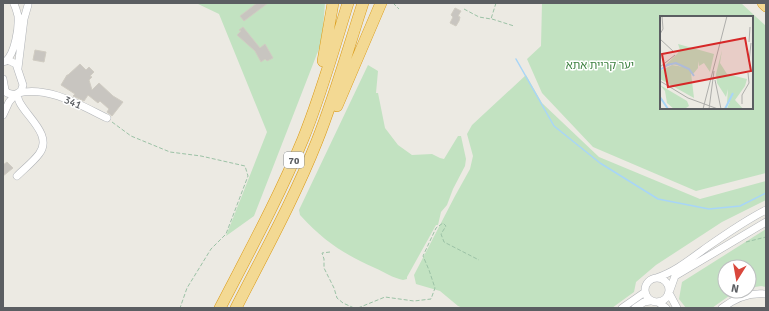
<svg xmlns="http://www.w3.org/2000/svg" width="769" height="311" font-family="Signika,'Noto Sans Hebrew',sans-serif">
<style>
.green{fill:#c2e2c1;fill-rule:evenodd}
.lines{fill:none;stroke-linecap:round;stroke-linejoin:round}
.stream{stroke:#a8d5f7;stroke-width:1.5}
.building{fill:#c8c5c0;stroke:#d0ccc2}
.minor-casing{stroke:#b0b3b7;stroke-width:8}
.highway-casing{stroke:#da9a15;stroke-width:12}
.path{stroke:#9cc2a6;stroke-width:1;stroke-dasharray:4 2;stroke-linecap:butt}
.minor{stroke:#fff;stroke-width:7}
.highway{stroke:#f3d993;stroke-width:11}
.labels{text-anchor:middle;stroke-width:3;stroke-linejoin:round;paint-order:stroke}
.shield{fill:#fff;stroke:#8c8e91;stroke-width:1}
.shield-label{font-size:10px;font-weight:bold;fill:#5b5e62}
.park-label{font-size:11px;fill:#3c803f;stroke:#fff}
.street-label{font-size:11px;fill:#5b5e62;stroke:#fff}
.inset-river{fill:none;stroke:#a8d5f7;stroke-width:2}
.inset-road{fill:none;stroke:#aeaeab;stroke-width:1}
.view{fill:#d62828;fill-opacity:0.15;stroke:#d62828;stroke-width:2}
.inset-edge{fill:none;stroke:#5b5e62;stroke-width:2}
</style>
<rect width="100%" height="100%" fill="#eceae3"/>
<!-- green -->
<path class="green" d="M196 3H325L322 41 254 216 226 236 267 132 219 14Z
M542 3H741L766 26V173L696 191 593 147 542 93 527 59 541 46ZM661 17H752V108H661Z
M368 65 378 71 376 93H378L385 128 398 145 412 155 432 154 440 158 444 159 458 136H461L466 159 465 166 453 189 447 205 441 212 438 225H436L407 277V279L403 280C393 278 384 272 375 268 342 253 325 242 300 215L299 210Z
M526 75 542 103 599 157 700 199 766 181V200L722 222 656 265 636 282 634 292 612 308H463L458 306 440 291 416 284 414 275 455 196 470 169 473 156 467 134 472 125Z
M766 229V287L761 286 749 288V267H725V291H736L712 308H686L679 299 682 282Z"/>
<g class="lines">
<!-- stream -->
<path class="stream" d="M516 59 554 126 600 163 658 199 709 209 740 206 766 193"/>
</g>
<!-- building -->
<path class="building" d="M257 3H268L244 21 240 16Z
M455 8 461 11 458 16 460 17 459 21 456 26 450 23 453 17 451 15Z
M243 27 260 48 265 44 273 58 267 61 265 59 261 62 255 51 237 35 241 31 239 30Z
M35 50 46 52 44 62 33 60Z
M80 64 86 70 89 67 94 72 90 76 92 77 89 80 92 90 99 83 113 96 123 102 112 116 107 112 109 109 100 101 98 103 88 95 84 101 73 96 75 94 61 85 67 75H68Z
M7 162 13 168 3 176V165Z"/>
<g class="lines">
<!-- minor casing -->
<g class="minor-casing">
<path id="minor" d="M6 61C15 53 19 28 18 16 17 12 16 8 14 4
M3 62 8 60 16 64 23 85 21 91 15 95 7 93 5 90 3 79
M18 68 24 19 28 5
M18 93C49 86 80 105 107 118
M3 115 9 102 15 95
M17 176C24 169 33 162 39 154 53 136 28 118 20 103 18 100 18 97 17 94
M645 290a12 12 0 1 1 24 0a12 12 0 1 1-24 0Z
M656 278C674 272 688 261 703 250 723 236 744 221 766 210
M670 290 675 276 766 222
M669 293 677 308
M658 302 666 308
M622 308 645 292
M635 308 644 302 650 301
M722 308C735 298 749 292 766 294"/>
</g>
<!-- highway casing -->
<g class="highway-casing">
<path id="highway" d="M763 3 766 6
M323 61 333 3
M337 106 381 3
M220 308C249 252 279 197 303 139 321 95 334 48 348 3
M236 308C264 253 294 199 317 141 335 96 348 49 363 3"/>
</g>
<!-- path -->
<path class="path" d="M393 3 399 9
M464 9 479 17 491 19 496 3
M492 19 514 26
M112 122 131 136 170 152 201 156 245 166 248 176 226 234 211 249 187 288 180 308
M746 242 766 237
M330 252 322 253 324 259V268L334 288 337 298 343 303 354 308
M358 308 385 297 414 301 431 299 435 288 429 270 423 256 436 228 443 223 446 226 441 234 444 242 479 260"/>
<!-- minor -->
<use href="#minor" class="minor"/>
<!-- highway -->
<use href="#highway" class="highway"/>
</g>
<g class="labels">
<!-- shield labels -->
<rect class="shield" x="284" y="152" width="20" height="16" rx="3"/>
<g class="shield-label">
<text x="294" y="164">70</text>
</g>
<!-- park labels -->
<g class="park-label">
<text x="600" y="69">יער קריית אתא</text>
</g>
<!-- street labels -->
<g class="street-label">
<text transform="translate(73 102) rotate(23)" y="4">341</text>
</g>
</g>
<!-- overview -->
<g transform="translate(660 16)">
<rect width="93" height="93" fill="#eceae3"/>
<path d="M18 28 54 38 50 56 44 47 39 50 38 45V52L33 58 31 57 34 82 0 63V55L12 49 24 51 12 48 0 54 17 38 20 34ZM62 34 60 47 67 58 87 63 85 70 75 84 83 93H67L70 85 67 87 68 73 66 81 57 67 56 58ZM0 69 27 85 29 90 26 92 14 93 7 87 5 75Z" fill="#c2e2c1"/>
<path class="inset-river" d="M0 54 7 49 16 47 29 53 34 60M0 81 8 93M65 93 73 77"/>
<path class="inset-road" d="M0 18 3 13 2 0M0 23 14 36M89 26 90 11M89 46 91 27M0 51 15 39M55 64 61 93M0 65 28 82 58 93M82 88V79L89 67 88 57M43 93 67 0M49 93 54 55"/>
<path class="view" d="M85 22 91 55 8 71 2 38Z"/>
<rect width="93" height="93" class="inset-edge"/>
</g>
<!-- border -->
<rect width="769" height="311" fill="none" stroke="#5b5e62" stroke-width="8"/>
<!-- north arrow -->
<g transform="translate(737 279) rotate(191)"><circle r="19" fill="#ffffff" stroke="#bdbfc0"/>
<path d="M0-3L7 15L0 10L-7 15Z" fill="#d9473c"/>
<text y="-6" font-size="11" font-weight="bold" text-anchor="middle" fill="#5b5e62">N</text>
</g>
</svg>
